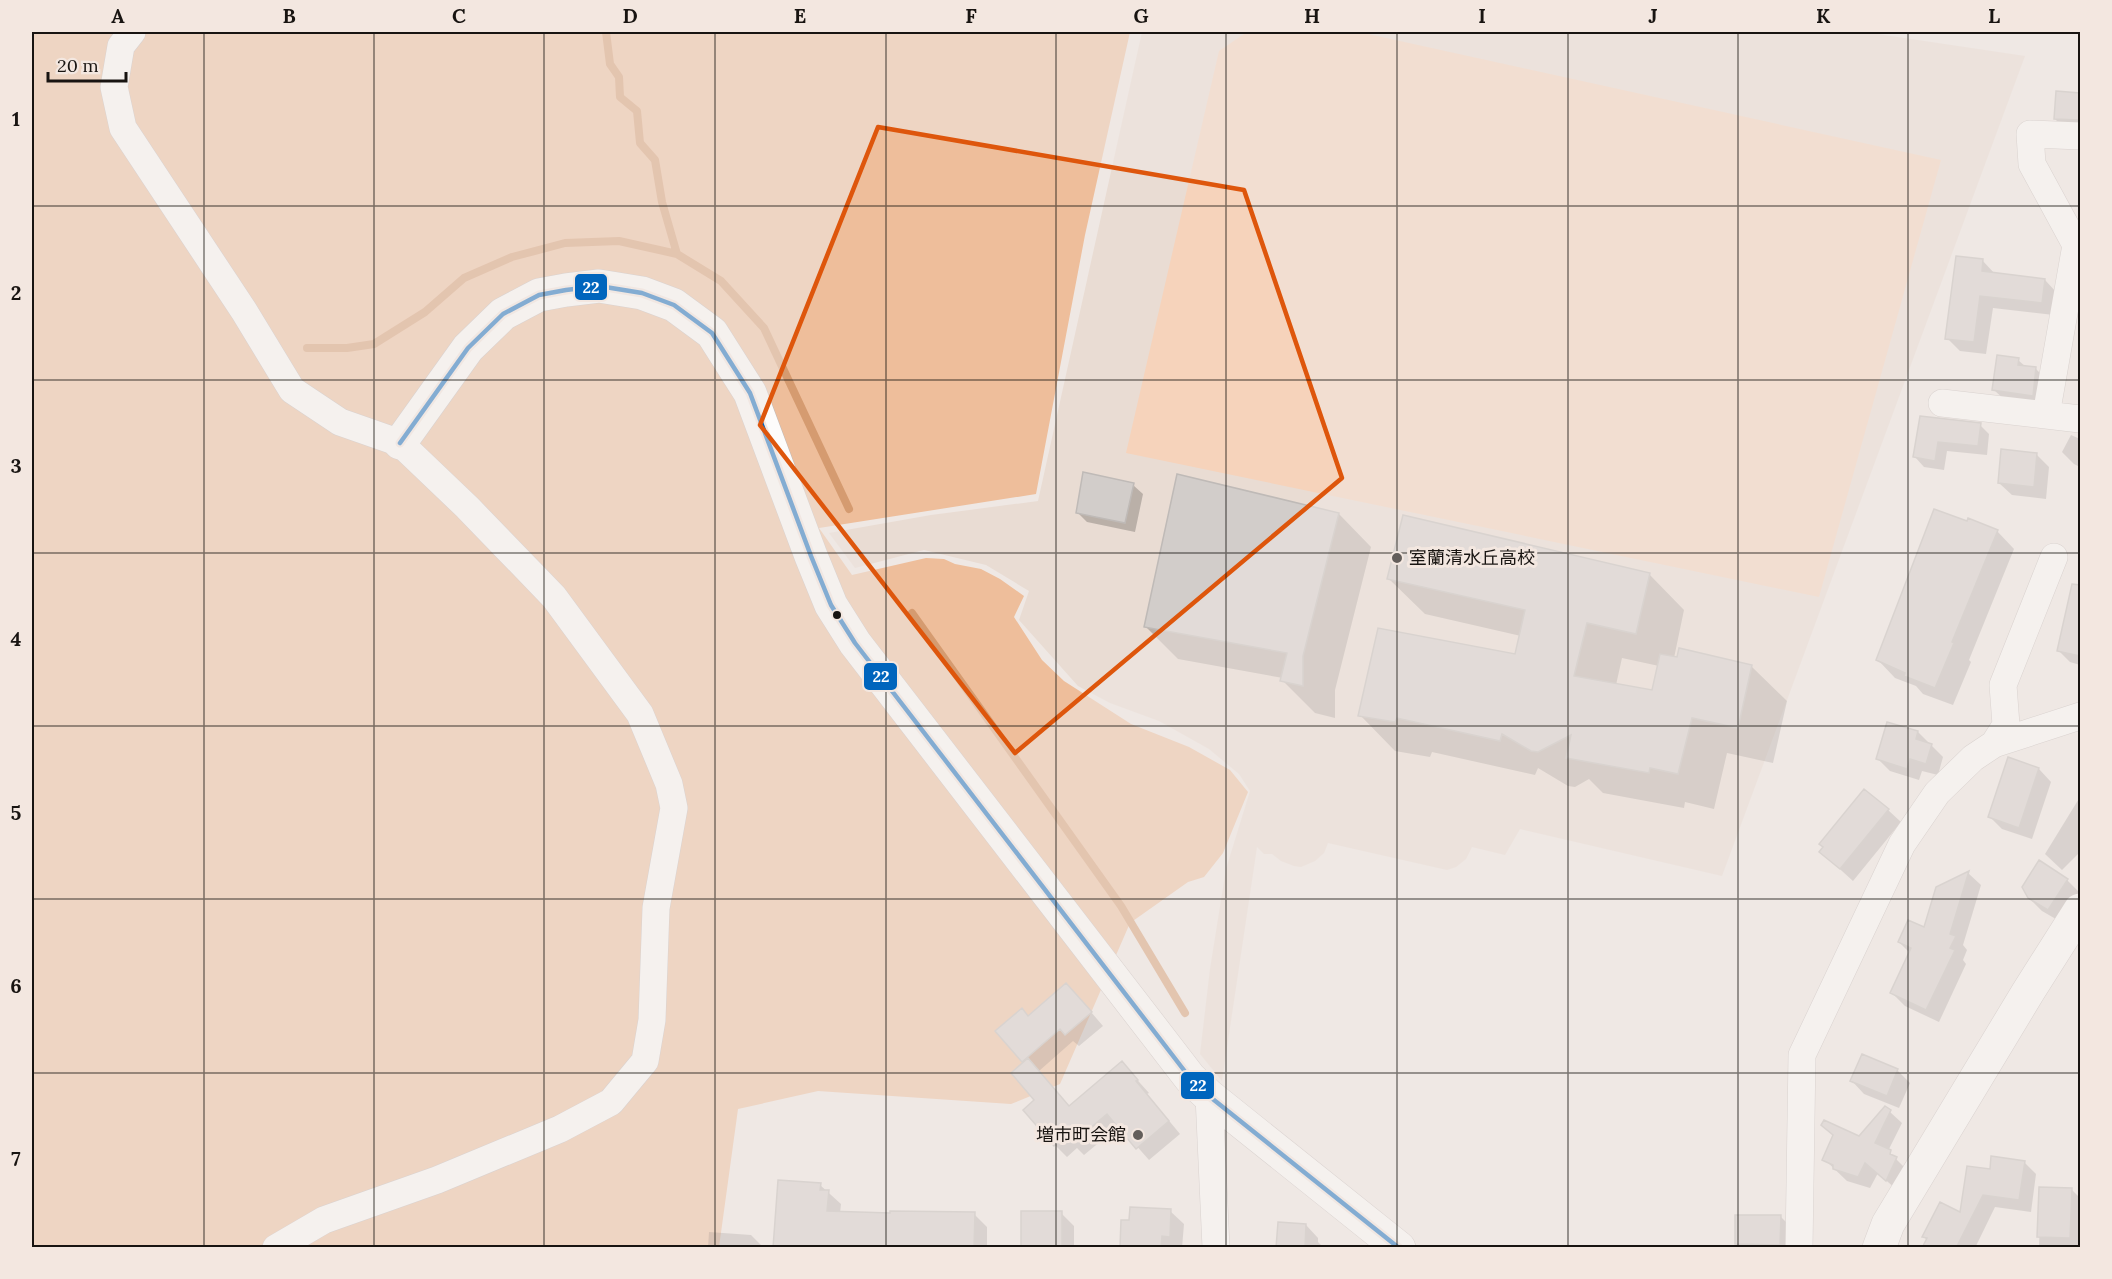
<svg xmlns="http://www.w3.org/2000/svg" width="2112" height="1279" font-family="Lora,'Noto Sans JP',serif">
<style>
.built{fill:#e9dcd3}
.green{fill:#f6d3bb}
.forest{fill:#eebe9b}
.shadow{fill:#0003;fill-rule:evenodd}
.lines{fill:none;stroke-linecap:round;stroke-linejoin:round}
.stream{stroke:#d59b70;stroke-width:8}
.building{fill:#d2cdca;stroke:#bfbab7;stroke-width:1.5}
.minor-casing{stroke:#c0bab7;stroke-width:28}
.tertiary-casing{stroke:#c0bab7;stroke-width:34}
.minor{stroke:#fdfcfb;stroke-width:27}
.tertiary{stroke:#fdfcfb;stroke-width:33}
.bus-1-casing{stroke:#f3e7e0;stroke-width:9}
.bus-1{stroke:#0065bd;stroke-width:4.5}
.marked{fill:none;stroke:#de560c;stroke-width:4.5;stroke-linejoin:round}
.grid{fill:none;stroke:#181411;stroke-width:1.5;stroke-opacity:0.55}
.poi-dot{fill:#635e5b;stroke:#f3e7e0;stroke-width:2}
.bus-dot{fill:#181411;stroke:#f3e7e0;stroke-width:2}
.labels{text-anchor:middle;stroke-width:6;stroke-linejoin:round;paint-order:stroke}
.poi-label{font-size:18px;fill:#181411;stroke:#f3e7e0;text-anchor:start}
.line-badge{stroke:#f3e7e0;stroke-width:2}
.badge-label{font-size:16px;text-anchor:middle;font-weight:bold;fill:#fff}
.neatline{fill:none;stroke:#181411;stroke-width:2}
.grid-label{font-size:20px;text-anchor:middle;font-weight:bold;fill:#181411}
</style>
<rect width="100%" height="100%" fill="#efe8e4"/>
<!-- built -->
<path class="built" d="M1142 32H1864L2025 56 1722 876 1520 829 1505 855 1472 847 1466 859 1456 867 1447 870 1328 843 1324 853 1315 861 1301 867 1294 866 1281 861 1272 854H1264L1257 847 1222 1081 1200 1054 1210 969 1226 869 1250 791 1239 774 1209 749 1159 721 1110 703 1078 686 1019 620 1029 591 986 565 924 550 855 568 829 533 931 515 1038 501Z"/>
<!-- green -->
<path class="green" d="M1247 32H1359L1941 160 1819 597 1126 453 1219 51Z"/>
<!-- forest -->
<path class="forest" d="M32 32H1130L1085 235 1036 494 819 528 852 575 926 558 944 559 955 564 981 569 1000 579 1024 596 1014 617 1042 660 1064 681 1131 724 1189 747 1230 770 1248 792 1223 853 1204 877 1188 882 1130 923 1060 1084 1011 1104 818 1091 738 1109 719 1247H32Z"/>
<!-- shadow -->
<path class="shadow" d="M2057 92 2080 94V131H2067L2055 119Z
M1982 260 1995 274 2045 280 2057 293 2054 315 1993 308 1986 354 1960 351 1947 338Z
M2018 360 2026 367 2036 369 2048 381 2045 407 2007 402 1994 390Z
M1921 418 1980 425 1989 434 1987 455 1947 451 1944 470 1924 467 1915 457Z
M2071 435 2080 439V467L2074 464 2062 452Z
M2036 454 2049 467 2046 499 2012 495 1999 483Z
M1133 485 1143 494 1135 532 1087 522 1077 512Z
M1339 514 1371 547 1335 690V718L1315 713 1282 680 1283 678 1178 659 1145 626Z
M1997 531 2014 549 1969 660 1971 662 1953 705 1923 694 1916 686 1895 678 1878 660Z
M1649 574 1684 610 1674 658 1751 666 1787 701 1773 763 1727 753 1714 809 1685 802 1684 808 1603 793 1589 779 1575 787 1568 786 1538 768 1535 775 1432 752 1430 757 1395 751 1360 715 1516 656 1521 636 1425 614 1389 579ZM1622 658 1659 666 1653 692 1616 685Z
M2069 605 2080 609V665L2070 662 2058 650Z
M1918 732 1943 757 1938 775 1922 771 1919 780 1890 771 1878 759Z
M2039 769 2051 782 2032 839 2002 829 1989 816Z
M2080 797V852L2062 870 2045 854Z
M1888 810 1901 822 1853 881 1821 852Z
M1968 873 1981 885 1963 945 1967 950 1963 960 1966 964 1939 1022 1905 1006 1892 993 1910 953 1899 942 1925 929Z
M2067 880 2079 892 2061 922 2042 911 2029 898Z
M1079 998 1103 1026 1079 1046 1073 1041 1039 1071 1070 1107 1122 1063 1149 1093 1147 1094 1180 1134 1149 1160 1119 1126 1084 1155 1077 1148 1067 1157 1055 1145 1036 1100 1025 1063 997 1031Z
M1897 1070 1910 1083 1899 1108 1864 1094 1852 1081Z
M1890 1112 1902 1123 1888 1151 1908 1171 1898 1191 1878 1173 1870 1188 1847 1181 1824 1159 1860 1138Z
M2024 1162 2036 1174 2031 1212 1995 1207 1975 1248H1925L1927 1240 1924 1237 1961 1215 1991 1170Z
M820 1185 841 1204 840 1213 974 1214 987 1227V1248H775Z
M2041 1189 2072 1190 2080 1198V1248H2039Z
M1170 1211 1184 1224 1182 1248H1122Z
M1061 1213 1074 1226V1248H1025L1022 1245Z
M1780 1216 1793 1229V1248H1740L1736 1244Z
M1306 1225 1318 1238V1242L1324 1248H1272V1245L1278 1246Z
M709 1232 751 1235 764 1248H708Z"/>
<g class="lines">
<!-- stream -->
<path class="stream" d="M606 32 610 64 619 77 620 97 637 111 640 143 655 160 662 202 677 254
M307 348H347L374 344 425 312 464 278 512 257 565 243 619 241 677 254 721 281 764 328 849 509
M912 613 1121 906 1185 1013"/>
</g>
<!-- building -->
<path class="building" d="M2056 91 2080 93V120L2054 119Z
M1956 256 1983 259 1982 271 2045 279 2042 303 1980 296 1974 342 1945 339Z
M1997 355 2019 358 2018 365 2036 367 2033 396 1992 390Z
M1920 416 1981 423 1978 446 1938 442 1935 461 1913 457Z
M2001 449 2037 453 2034 487 1998 483Z
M1083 472 1134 483 1125 523 1076 513Z
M1177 474 1339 513 1303 656V686L1280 681 1287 653 1144 627Z
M1934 509 1967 521 1968 518 1998 530 1952 642 1954 643 1935 688 1904 676 1905 673 1876 660Z
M1403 515 1650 573 1636 634 1587 623 1574 676 1652 690 1660 654 1677 657 1679 648 1752 665 1738 728 1692 718 1678 774 1650 768 1649 773 1566 758 1571 735 1538 752 1531 751 1502 734 1500 741 1397 718 1395 722 1358 716 1378 628 1515 654 1525 610 1387 579Z
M2072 584 2080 585V656L2057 651Z
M1887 722 1918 731 1916 739 1932 744 1926 764 1910 759 1907 769 1876 759Z
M2008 757 2039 768 2019 828 1988 817Z
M1864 789 1889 809 1840 869 1819 852 1823 847 1819 844Z
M2039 860 2068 879 2048 910 2028 898 2022 887Z
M1969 871 1950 934 1956 936 1950 948 1955 950 1926 1010 1890 993 1911 948 1898 942 1908 920 1924 927 1936 887Z
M1066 983 1092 1012 1065 1035 1060 1029 1022 1062 995 1031 1022 1008 1028 1016Z
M1862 1054 1898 1069 1887 1096 1850 1081Z
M1028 1058 1069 1106 1122 1061 1138 1080 1136 1081 1169 1121 1136 1149 1107 1114 1071 1144 1064 1137 1054 1146 1023 1110 1034 1100 1011 1073Z
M1885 1106 1891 1110 1875 1143 1891 1150 1890 1154 1897 1157 1886 1181 1865 1163 1858 1177 1833 1169V1165L1822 1160 1833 1135 1821 1125 1824 1120 1859 1136Z
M1991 1156 2025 1161 2019 1200 1983 1195 1956 1248H1922L1927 1238 1922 1237 1940 1202 1960 1212 1967 1166 1990 1169Z
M778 1180 821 1183 820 1190H829L827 1211 890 1213V1211L975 1212 974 1248H773Z
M2039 1187 2072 1188 2070 1238 2037 1237Z
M1130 1207 1171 1209 1170 1237 1162 1236 1161 1248H1120L1121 1220H1129Z
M1021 1211H1062V1248L1021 1246Z
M1735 1215H1781L1780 1245 1735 1244Z
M1278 1222 1306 1224 1305 1248H1276Z"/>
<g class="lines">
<!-- minor casing -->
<g class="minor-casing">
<path id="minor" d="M132 32 121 46 114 87 123 128 244 311 292 390 340 422 400 443 467 507 554 597 640 714 669 784 674 808 656 908 652 1020 645 1061 611 1102 560 1129 437 1180 324 1220 276 1248
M2076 245 2032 164 2030 134 2080 136
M1942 403 2080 419
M2046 415 2076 245 2080 246
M1994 744 2006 725 2003 685 2054 557
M1209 1096 1216 1248
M1799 1248 1802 1055 1902 844 1937 793 1973 758 1994 744 2080 716"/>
</g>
<!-- tertiary casing -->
<g class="tertiary-casing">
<path id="tertiary" d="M400 443 468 348 503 314 539 295 566 290 599 286 642 293 674 305 712 333 750 393 811 556 831 605 855 643 1190 1078 1209 1096 1399 1248
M1879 1248 1888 1224 2028 992 2080 910"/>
</g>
<!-- minor -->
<use href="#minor" class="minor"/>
<!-- tertiary -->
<use href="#tertiary" class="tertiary"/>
<!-- bus-1 casing -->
<g class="bus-1-casing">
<path id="bus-1" d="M400 443 468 348 503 314 539 295 566 290 599 286 642 293 674 305 712 333 750 393 811 556 831 605 855 643 1190 1078 1209 1096 1399 1248"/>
</g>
<!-- bus-1 -->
<use href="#bus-1" class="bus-1"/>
</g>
<!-- marked area -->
<path d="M0 0H2112V1279H0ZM878 127 1244 190 1342 478 1015 753 760 425Z" fill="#efe8e4" fill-opacity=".55" fill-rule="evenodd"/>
<path class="marked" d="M878 127 1244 190 1342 478 1015 753 760 425Z"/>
<!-- grid -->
<path class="grid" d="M204 32V1248M374 32V1248M544 32V1248M715 32V1248M886 32V1248M1056 32V1248M1226 32V1248M1397 32V1248M1568 32V1248M1738 32V1248M1908 32V1248M32 206H2080M32 380H2080M32 553H2080M32 726H2080M32 899H2080M32 1073H2080"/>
<!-- markers -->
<g class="poi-dot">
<circle cx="1397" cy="558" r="6"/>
<circle cx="1138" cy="1135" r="6"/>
</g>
<circle class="bus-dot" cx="837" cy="615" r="5"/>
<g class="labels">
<!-- poi labels -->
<g class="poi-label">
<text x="1409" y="564">室蘭清水丘高校</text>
<text x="1126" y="1141" text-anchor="end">増市町会館</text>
</g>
</g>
<g class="line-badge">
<rect x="574" y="273" width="34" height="28" rx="6" fill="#0065bd"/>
<rect x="863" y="662" width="35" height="29" rx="6" fill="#0065bd"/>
<rect x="1180" y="1071" width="35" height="29" rx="6" fill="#0065bd"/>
</g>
<g class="badge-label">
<text x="591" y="293">22</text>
<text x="881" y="682">22</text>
<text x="1198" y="1091">22</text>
</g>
<!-- border -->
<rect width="2112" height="1279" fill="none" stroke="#f3e7e0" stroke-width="66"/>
<!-- scale -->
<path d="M48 72v9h78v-9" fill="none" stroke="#181411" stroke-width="3"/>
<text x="57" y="72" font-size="18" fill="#181411" stroke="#f3e7e0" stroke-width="4.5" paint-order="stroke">20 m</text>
<rect x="33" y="33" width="2046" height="1213" class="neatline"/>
<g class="grid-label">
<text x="118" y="23">A</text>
<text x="289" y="23">B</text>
<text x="459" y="23">C</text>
<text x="630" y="23">D</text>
<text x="800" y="23">E</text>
<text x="971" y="23">F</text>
<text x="1141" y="23">G</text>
<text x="1312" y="23">H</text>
<text x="1482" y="23">I</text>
<text x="1653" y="23">J</text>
<text x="1823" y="23">K</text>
<text x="1994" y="23">L</text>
<text x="16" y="126">1</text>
<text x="16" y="300">2</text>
<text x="16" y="473">3</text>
<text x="16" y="646">4</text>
<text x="16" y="820">5</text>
<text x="16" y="993">6</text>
<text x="16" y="1166">7</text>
</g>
</svg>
